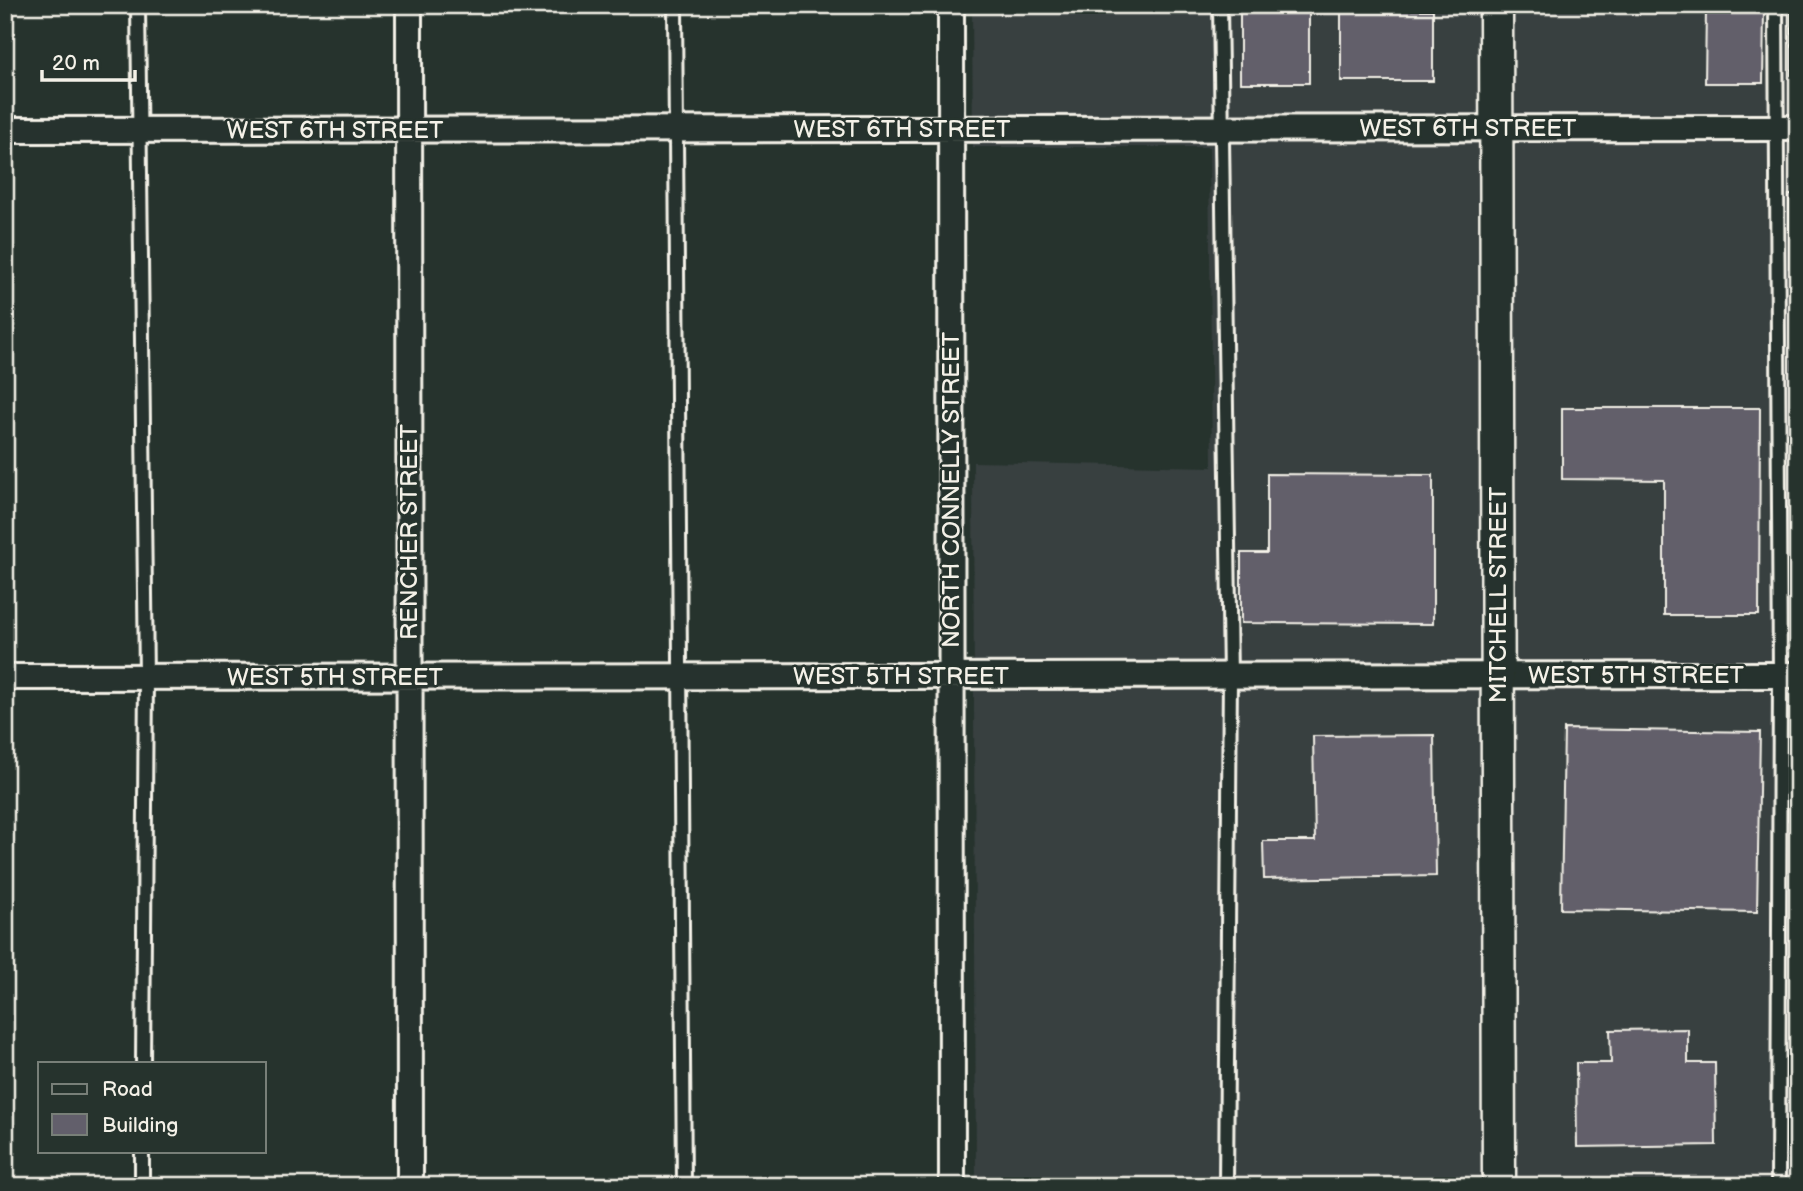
<svg xmlns="http://www.w3.org/2000/svg" width="1803" height="1191" font-family="'Balsamiq Sans',sans-serif">
<style>
.built{fill:#384040}
.building{fill:#625f6b;stroke:#f4f1e8;stroke-width:2}
.lines{fill:none;stroke-linecap:round;stroke-linejoin:round}
.service-casing{stroke:#f4f1e8;stroke-width:18}
.minor-casing{stroke:#f4f1e8;stroke-width:30}
.tertiary-casing{stroke:#f4f1e8;stroke-width:37}
.service{stroke:#26332d;stroke-width:12}
.minor{stroke:#26332d;stroke-width:24}
.tertiary{stroke:#26332d;stroke-width:32}
.labels{text-anchor:middle;stroke-width:5;stroke-linejoin:round;paint-order:stroke}
.street-label{font-size:24px;fill:#f4f1e8;stroke:#26332d}
</style>
<rect width="100%" height="100%" fill="#26332d"/>
<filter id="ink" filterUnits="userSpaceOnUse"><feTurbulence type="fractalNoise" baseFrequency=".0143" numOctaves="2"/><feDisplacementMap in="SourceGraphic" scale="14" xChannelSelector="R" yChannelSelector="G"/><feConvolveMatrix kernelMatrix="1 2 1 2 8 2 1 2 1" color-interpolation-filters="sRGB"/></filter>
<g filter="url(#ink)">
<!-- built -->
<path class="built" d="M972 5H1798V1186H976L973 462 1212 467 1209 147H973Z"/>
<!-- building -->
<path class="building" d="M1567 5H1667V9H1567Z
M1791 5H1798V75H1791Z
M1706 8 1764 9 1763 83H1705Z
M1341 10H1433V81H1341Z
M1240 12H1309V83H1240Z
M1789 195H1798V231H1789Z
M1789 231H1798V268H1789Z
M1793 302H1798V370H1793Z
M1562 408H1760L1759 615H1664V480L1562 479Z
M1267 474 1433 475V624L1241 623V553H1267Z
M1793 480H1798V548H1793Z
M1793 548H1798V622H1793Z
M1564 729 1760 732 1757 912 1561 909Z
M1434 735 1436 876 1264 879 1263 841H1315L1313 736Z
M1792 736H1798V799H1789Z
M1789 799H1798V820H1789Z
M1798 883V952H1794L1795 884Z
M1794 952H1798V984H1793Z
M1793 984H1798V1055H1793Z
M1688 1029V1063H1715L1716 1145 1577 1147 1576 1063H1611L1610 1030Z
M1793 1055H1798V1092H1793Z
M1793 1092H1798V1159H1793Z"/>
<g class="lines">
<!-- service casing -->
<g class="service-casing">
<path id="service" d="M138 5 146 677 143 1063
M675 5 684 1186
M1220 5 1230 676 1226 1186
M1776 5 1780 675 1778 1186
M142 1186V1151"/>
</g>
<!-- minor casing -->
<g class="minor-casing">
<path id="minor" d="M409 5 410 1186
M951 5 952 1186
M5 130 1798 128
M5 677 1798 675"/>
</g>
<!-- tertiary casing -->
<g class="tertiary-casing">
<path id="tertiary" d="M1496 5 1499 1186"/>
</g>
<!-- service -->
<use href="#service" class="service"/>
<!-- minor -->
<use href="#minor" class="minor"/>
<!-- tertiary -->
<use href="#tertiary" class="tertiary"/>
</g>
</g>
<g class="labels">
<!-- street labels -->
<g class="street-label">
<text x="1468" y="136">WEST 6TH STREET</text>
<text x="902" y="137">WEST 6TH STREET</text>
<text x="335" y="138">WEST 6TH STREET</text>
<text transform="translate(951 490) rotate(-90)" y="8">NORTH CONNELLY STREET</text>
<text transform="translate(409 532) rotate(-90)" y="8">RENCHER STREET</text>
<text transform="translate(1498 595) rotate(-90)" y="8">MITCHELL STREET</text>
<text x="1636" y="683">WEST 5TH STREET</text>
<text x="901" y="684">WEST 5TH STREET</text>
<text x="335" y="685">WEST 5TH STREET</text>
</g>
</g>
<!-- margin -->
<rect width="1803" height="1191" fill="none" stroke="#26332d" stroke-width="28"/>
<rect x="14" y="14" width="1775" height="1163" fill="none" stroke="#f4f1e8" stroke-width="2.5" filter="url(#ink)"/>
<!-- legend -->
<rect x="38" y="1062" width="228" height="91" fill="#26332d" stroke="#787f78" stroke-width="2"/>
<rect x="52" y="1084" width="35" height="10" fill="#26332d" stroke="#787f78" stroke-width="2"/>
<text x="102" y="1096" font-size="21" fill="#f4f1e8">Road</text>
<rect x="52" y="1114" width="35" height="21" fill="#625f6b" stroke="#787f78" stroke-width="2"/>
<text x="102" y="1132" font-size="21" fill="#f4f1e8">Building</text>
<!-- scale -->
<path d="M42 70v10h93v-10" fill="none" stroke="#f4f1e8" stroke-width="3.5"/>
<text x="52" y="70" font-size="21" fill="#f4f1e8" stroke="#26332d" stroke-width="5" paint-order="stroke">20 m</text>
</svg>
